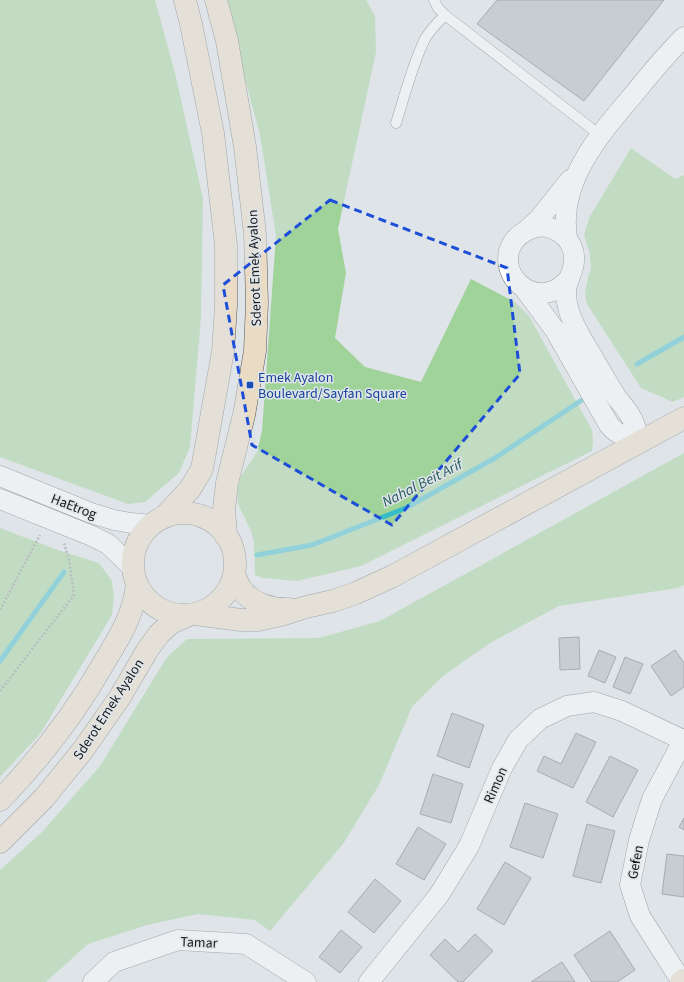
<svg xmlns="http://www.w3.org/2000/svg" width="684" height="982" font-family="'Source Sans 3',sans-serif">
<style>
.green{fill:#a0d39a}
.lines{fill:none;stroke-linecap:round;stroke-linejoin:round}
.stream{stroke:#36bbc8;stroke-width:5}
.building{fill:#adb2b6;stroke:#64686c}
.lane-casing{stroke:#575b5f;stroke-width:11}
.street-casing{stroke:#575b5f;stroke-width:21}
.secondary-casing{stroke:#575b5f;stroke-width:23}
.path{stroke:#8b8e91;stroke-width:2.5;stroke-dasharray:2 2;stroke-linecap:butt}
.lane{stroke:#fff;stroke-width:10}
.street{stroke:#fff;stroke-width:20}
.secondary{stroke:#eadcc4;stroke-width:22}
.marked{fill:none;stroke:#1d4ed8;stroke-width:3;stroke-dasharray:8 5;stroke-linejoin:round}
.transit-dot{fill:#1a4fb4;stroke:#dfe4e8;stroke-width:1.5}
.labels{text-anchor:middle;stroke-width:3;stroke-linejoin:round;paint-order:stroke}
.street-label{font-size:14px;fill:#18191b;stroke:#dfe4e8}
.transit-label{font-size:14px;fill:#164399;stroke:#dfe4e8;text-anchor:start}
.water-label{font-size:15px;font-style:italic;fill:#245a5f;stroke:#dfe4e8}
</style>
<rect width="100%" height="100%" fill="#dfe4e8"/>
<!-- green -->
<path class="green" d="M0 0H155L175 73 203 199 201 318 190 447 179 473 145 502 128 504 0 457Z
M224 0H366L375 16 376 52 338 229 346 273 335 338 365 367 421 382 471 279 515 302 529 316 592 430 593 441 592 451 361 566 297 581 263 578 255 575 254 542 251 531 238 504 237 490 241 476 257 452 262 431 276 236 260 135Z
M631 148 675 179 684 175V397L673 402 641 388 587 304 585 293 588 277 591 270 590 254 584 235 590 216Z
M684 453V585L678 588 559 606 490 643 443 676 412 707 379 785 343 844 270 931 255 920 198 914 147 925 88 944 46 982H0V870L42 832 100 766 167 657 187 639 319 638 380 621Z
M0 528 58 550 99 563 112 581 114 597 112 615 40 734 0 777Z"/>
<g class="lines">
<!-- stream -->
<path class="stream" d="M637 364 684 337
M257 555 312 545 406 508 495 458 582 400
M0 661 64 572"/>
</g>
<!-- building -->
<path class="building" d="M497 0H664L584 101 477 24Z
M579 637 580 669 560 670 559 638Z
M599 650 616 657 605 683 588 676Z
M675 650 684 663V687L671 696 651 666Z
M625 657 643 664 630 694 613 687Z
M452 713 484 725 469 768 437 756Z
M576 733 596 742 573 788 537 771 544 756 561 764Z
M610 756 638 770 613 817 586 802Z
M433 774 463 784 451 823 420 814Z
M525 803 558 814 543 858 510 847Z
M684 818V830L679 827Z
M587 824 615 831 601 883 573 876Z
M418 827 446 844 424 880 396 864Z
M667 854 684 856V897L662 894Z
M505 862 531 878 504 925 477 909Z
M375 879 401 901 374 933 348 912Z
M341 930 362 947 340 973 319 957Z
M610 931 635 970 617 982H592L574 955Z
M475 934 493 951 463 982H458L430 955 445 939 458 952Z
M562 962 575 982H531Z"/>
<g class="lines">
<!-- lane casing -->
<g class="lane-casing">
<path id="lane" d="M434 0 438 8 445 15 601 136
M396 123C405 95 412 65 425 39 430 30 438 22 445 15"/>
</g>
<!-- street casing -->
<g class="street-casing">
<path id="street" d="M528 229 539 219 570 180
M567 238C558 181 600 134 634 94 650 74 666 55 684 37
M568 280C563 285 559 289 553 291 528 300 503 277 509 251 512 242 518 235 526 231 547 218 576 236 574 261 574 272 566 281 566 292 566 305 571 319 577 330 582 340 588 349 594 359 601 372 609 385 617 398 624 407 632 415 635 426 637 431 637 438 637 444
M524 288 555 330 609 425 615 431 637 444
M0 476 91 513 114 520 131 523 151 525
M0 499 92 536 108 544 132 567
M93 982 114 962 178 940 246 944 306 982
M369 982 439 895 469 846 502 768 518 740 540 719 567 706 594 702 622 711 683 740
M682 982 640 916 630 885 639 840 652 799 684 739"/>
</g>
<!-- secondary casing -->
<g class="secondary-casing">
<path id="secondary" d="M216 0 227 41 245 147 255 234 257 303 255 351 244 415 227 483 224 509 226 536
M133 564a51 51 0 1 1 102 0a51 51 0 1 1-102 0Z
M165 516 190 489 202 469 223 351 226 306V245L213 133 191 24 185 0
M234 574C236 579 238 585 241 589 251 603 272 610 289 609
M195 614 241 620H258L281 615 306 607 333 601 356 593 393 576 684 418
M0 800C41 758 76 712 105 661 121 634 132 618 137 586
M0 842 44 798 83 750 120 697 148 649 159 634 171 623 187 616
M681 982 684 980"/>
</g>
<!-- path -->
<path class="path" d="M0 610 40 535
M0 691 74 595 69 560 64 543"/>
<!-- lane -->
<use href="#lane" class="lane"/>
<!-- street -->
<use href="#street" class="street"/>
<!-- secondary -->
<use href="#secondary" class="secondary"/>
</g>
<!-- marked area -->
<path d="M0 0H684V982H0ZM330 200 507 268 520 374 392 525 252 445 223 285Z" fill="#dfe4e8" fill-opacity=".55" fill-rule="evenodd"/>
<path class="marked" d="M330 200 507 268 520 374 392 525 252 445 223 285Z"/>
<!-- markers -->
<rect class="transit-dot" x="246" y="381" width="8" height="8" rx="2"/>
<g class="labels">
<!-- street labels -->
<g class="street-label">
<text transform="translate(254 268) rotate(-92)" y="5">Sderot Emek Ayalon</text>
<text transform="translate(74 506) rotate(21)" y="5">HaEtrog</text>
<text transform="translate(108 709) rotate(-57)" y="5">Sderot Emek Ayalon</text>
<text transform="translate(495 785) rotate(-66)" y="5">Rimon</text>
<text transform="translate(635 862) rotate(-79)" y="5">Gefen</text>
<text transform="translate(199 942) rotate(2)" y="5">Tamar</text>
</g>
<!-- transit labels -->
<g class="transit-label">
<text x="258" y="382">Emek Ayalon<tspan x="258" dy="16">Boulevard/Sayfan Square</tspan></text>
</g>
<!-- water labels -->
<g class="water-label">
<text transform="translate(422 483) rotate(-27)" y="5">Nahal Beit Arif</text>
</g>
</g>
</svg>
